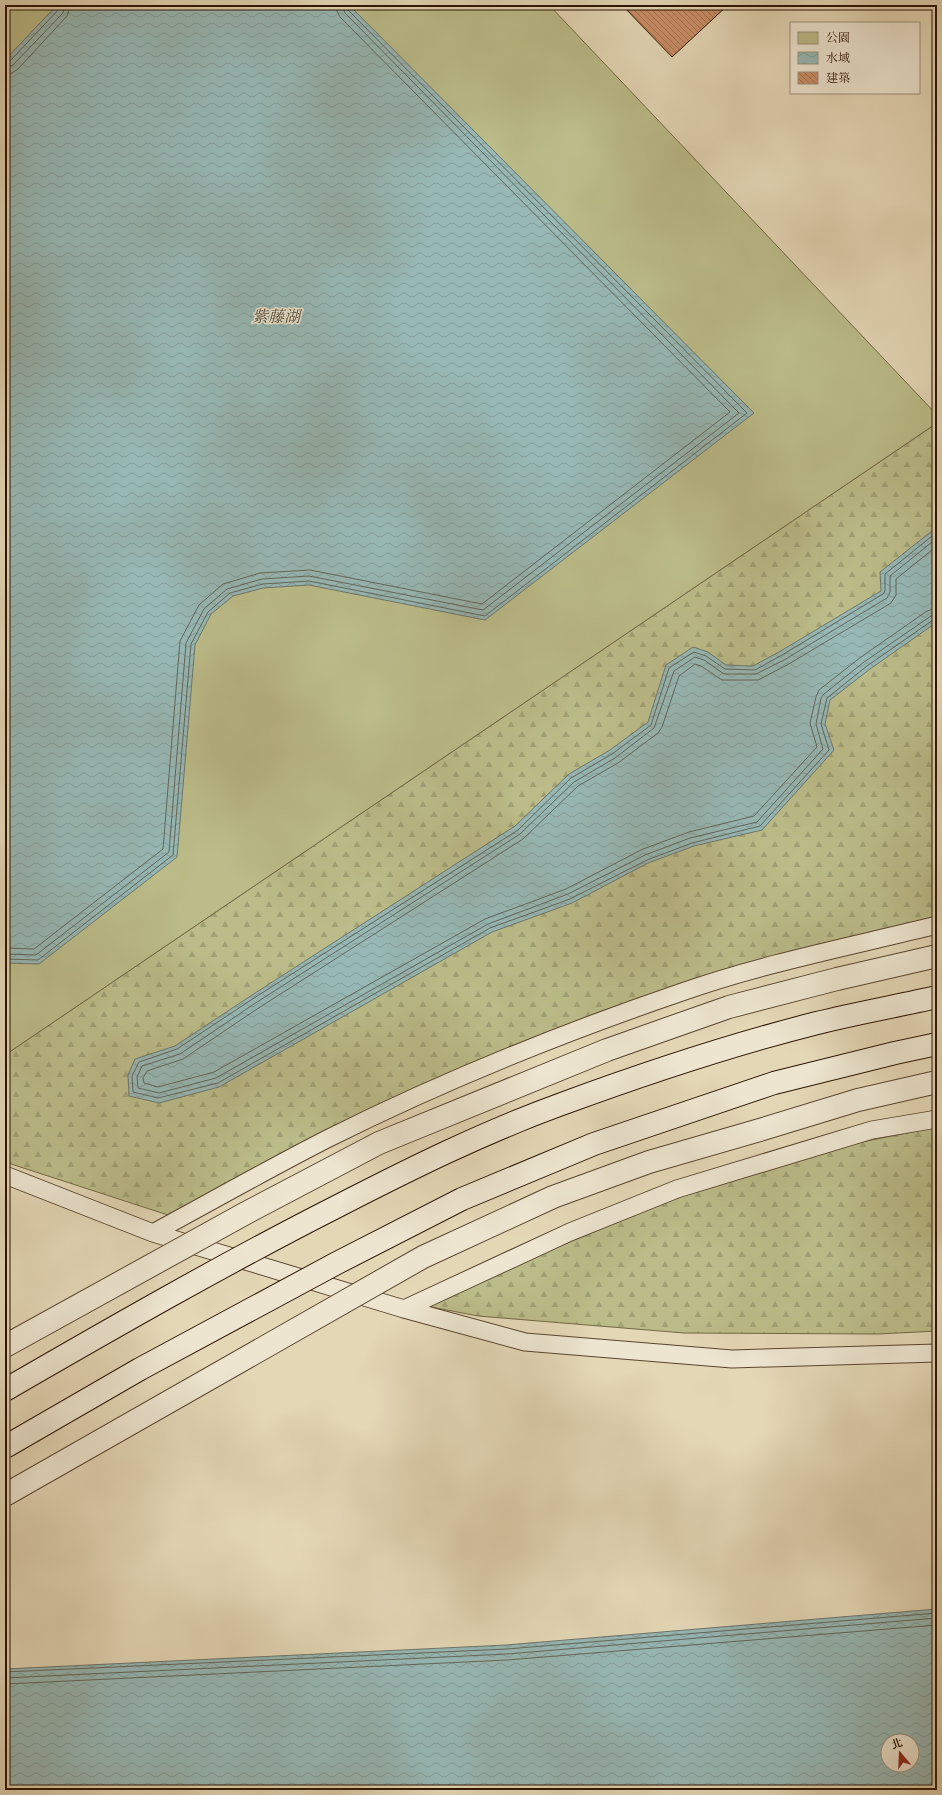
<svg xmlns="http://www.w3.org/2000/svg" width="942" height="1795" font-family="'Gentium Book Plus','Noto Serif TC',serif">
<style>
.forest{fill:url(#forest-firs);stroke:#736846}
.park{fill:#bbbc89;stroke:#736846}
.water{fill:url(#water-waves);stroke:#6c766d;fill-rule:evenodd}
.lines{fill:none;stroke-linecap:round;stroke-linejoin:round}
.shore{stroke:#61665c;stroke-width:1}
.building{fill:url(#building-back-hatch);stroke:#2b1402}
.lane-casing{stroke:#59452f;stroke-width:19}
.lane{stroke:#ede5d0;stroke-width:17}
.street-bridge-casing{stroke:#59452f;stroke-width:24;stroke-linecap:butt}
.secondary-bridge-casing{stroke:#2b1402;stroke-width:24;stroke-linecap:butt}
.street-bridge{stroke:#ede5d0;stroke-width:22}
.secondary-bridge{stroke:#ede5d0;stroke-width:22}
.labels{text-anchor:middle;stroke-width:3;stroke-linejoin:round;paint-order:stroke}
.water-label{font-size:16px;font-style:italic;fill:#514d41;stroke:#ede5d0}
</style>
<defs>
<pattern id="forest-firs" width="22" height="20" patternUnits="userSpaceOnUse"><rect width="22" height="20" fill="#bbbc89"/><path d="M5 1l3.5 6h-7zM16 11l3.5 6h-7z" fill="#a1a175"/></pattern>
<pattern id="water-waves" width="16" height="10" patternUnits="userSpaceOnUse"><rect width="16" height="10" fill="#97b8b5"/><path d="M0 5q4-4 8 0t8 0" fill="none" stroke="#829d9a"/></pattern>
<pattern id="building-back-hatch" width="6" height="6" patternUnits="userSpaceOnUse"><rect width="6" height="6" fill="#c98e67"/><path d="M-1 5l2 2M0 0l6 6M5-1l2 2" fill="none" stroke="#a37353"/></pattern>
</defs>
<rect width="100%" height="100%" fill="#e4d7b6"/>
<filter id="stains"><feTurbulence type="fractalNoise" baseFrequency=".005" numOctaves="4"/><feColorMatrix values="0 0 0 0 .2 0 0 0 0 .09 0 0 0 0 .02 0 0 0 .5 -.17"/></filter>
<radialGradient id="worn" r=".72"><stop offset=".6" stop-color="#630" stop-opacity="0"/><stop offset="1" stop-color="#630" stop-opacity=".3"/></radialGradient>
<!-- forest -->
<path class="forest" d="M937 423V916L681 984 599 1012 443 1076 171 1216 5 1162V1055Z
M937 1127V1331L878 1334 684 1333 478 1316 426 1306 457 1289 673 1199 857 1143Z"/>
<!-- park -->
<path class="park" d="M5 5H549L937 415V423L5 1055Z"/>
<!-- water -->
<path class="water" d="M57 5H349L754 413 485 620 309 585 263 588 233 596 211 614 195 645 177 857 39 964 5 963V60Z
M937 527V622L870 669 830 700 825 724 834 750 762 830 694 846 648 863 572 903 492 932 219 1087 159 1103 129 1096 128 1075 135 1059 175 1046 249 997 515 826 569 774 610 750 648 722 666 665 693 647 708 652 726 665 753 666 779 652 881 591 880 572Z
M937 1609V1790H5V1669L506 1645ZM888 1741H912V1765H888Z"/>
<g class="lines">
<!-- shore -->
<path class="shore" d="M5 63 10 61 59 9 60 5
M5 68 13 65 63 13 65 5
M5 74 12 73 18 69 67 16 71 5
M937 532 885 574V591L883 594 782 655 755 670 725 669 706 656 694 652 669 668 651 725 612 754 571 778 518 830 251 1000 177 1049 139 1062 132 1076 133 1092 158 1098 218 1083 490 928 570 899 647 860 692 843 760 826 829 750 821 724 827 698 867 666 933 620 937 619
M937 538 890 576V592L887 598 784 660 756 674H724L704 660 695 657 674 671 654 728 615 758 574 782 520 834 254 1004 180 1054 142 1066 137 1077 138 1088 159 1093 216 1078 488 924 568 894 645 855 690 838 757 822 823 749 816 724 821 698 824 694 864 662 931 616 937 614
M937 546 896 579V595L891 603 787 665 758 680H722L701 666 695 664 679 676 662 727 658 733 618 763 578 786 523 839 257 1009 183 1059 147 1071 143 1078 144 1083 158 1087 214 1072 485 919 566 889 643 849 689 832 754 816 817 747 810 723 816 697 819 690 861 657 927 611 937 608
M5 948 34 949 163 849 180 641 199 605 223 584 260 573 310 570 482 604 730 412 340 17 337 11 336 5
M5 954 36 955 169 852 186 643 204 609 227 589 262 579 309 576 483 610 739 413 345 13 342 5
M5 959 38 960 173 855 191 644 208 612 230 593 263 584 309 581 485 616 747 413 348 10 347 5
M5 1672 507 1649 937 1613
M5 1678 507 1654 937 1618
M5 1684 507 1660 937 1625"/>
</g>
<!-- building -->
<path class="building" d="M622 5H728L672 57Z"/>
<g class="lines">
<!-- lane casing -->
<g class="lane-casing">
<path id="lane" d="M5 1175 153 1233 404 1309 525 1342 732 1359 937 1353
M153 1233C212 1201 270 1168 329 1138 443 1081 562 1033 682 992 765 963 852 946 937 925
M404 1309 570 1232 677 1189 872 1130 937 1119"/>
</g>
<!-- lane -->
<use href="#lane" class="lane"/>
<!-- street-bridge casing -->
<g class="street-bridge-casing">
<path id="street-bridge" d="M5 1346 246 1213 379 1143 607 1050 729 1007 837 979 937 956
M5 1495 423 1257 553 1197 649 1162 763 1129 858 1100 937 1082"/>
</g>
<!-- secondary-bridge casing -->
<g class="secondary-bridge-casing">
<path id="secondary-bridge" d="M5 1390C114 1327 224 1264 336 1207 408 1170 482 1133 559 1105 643 1074 730 1045 817 1023 857 1013 897 1006 937 997
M5 1447 140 1369 337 1263 462 1199 594 1144 774 1083 895 1053 937 1044"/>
</g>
<!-- street-bridge -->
<use href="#street-bridge" class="street-bridge"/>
<!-- secondary-bridge -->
<use href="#secondary-bridge" class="secondary-bridge"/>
</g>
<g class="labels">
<!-- water labels -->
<g class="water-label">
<text x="276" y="322">紫藤湖</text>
</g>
</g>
<!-- margin -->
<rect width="942" height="1795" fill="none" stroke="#e4d7b6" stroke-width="20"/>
<rect x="6" y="6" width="930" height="1783" fill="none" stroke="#2b1402" stroke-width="2"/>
<rect x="10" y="10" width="922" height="1775" fill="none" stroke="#2b1402"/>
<!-- legend -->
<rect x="790" y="22" width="130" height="72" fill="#ede5d0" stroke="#9f917e"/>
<rect x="798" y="32" width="20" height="12" fill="#bbbc89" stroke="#9f917e"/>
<text x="826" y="42" font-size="12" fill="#2b1402">公園</text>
<rect x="798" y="52" width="20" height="12" fill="url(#water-waves)" stroke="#9f917e"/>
<text x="826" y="62" font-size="12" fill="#2b1402">水域</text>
<rect x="798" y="72" width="20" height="12" fill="url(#building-back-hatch)" stroke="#9f917e"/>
<text x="826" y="82" font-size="12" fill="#2b1402">建築</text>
<!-- north arrow -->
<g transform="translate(900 1753) rotate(341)"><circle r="19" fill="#ede5d0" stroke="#9f917e"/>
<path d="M0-3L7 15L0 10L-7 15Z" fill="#8f2418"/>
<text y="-6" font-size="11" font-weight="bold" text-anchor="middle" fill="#2b1402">北</text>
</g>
<rect width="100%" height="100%" filter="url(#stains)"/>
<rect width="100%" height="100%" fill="url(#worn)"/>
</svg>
